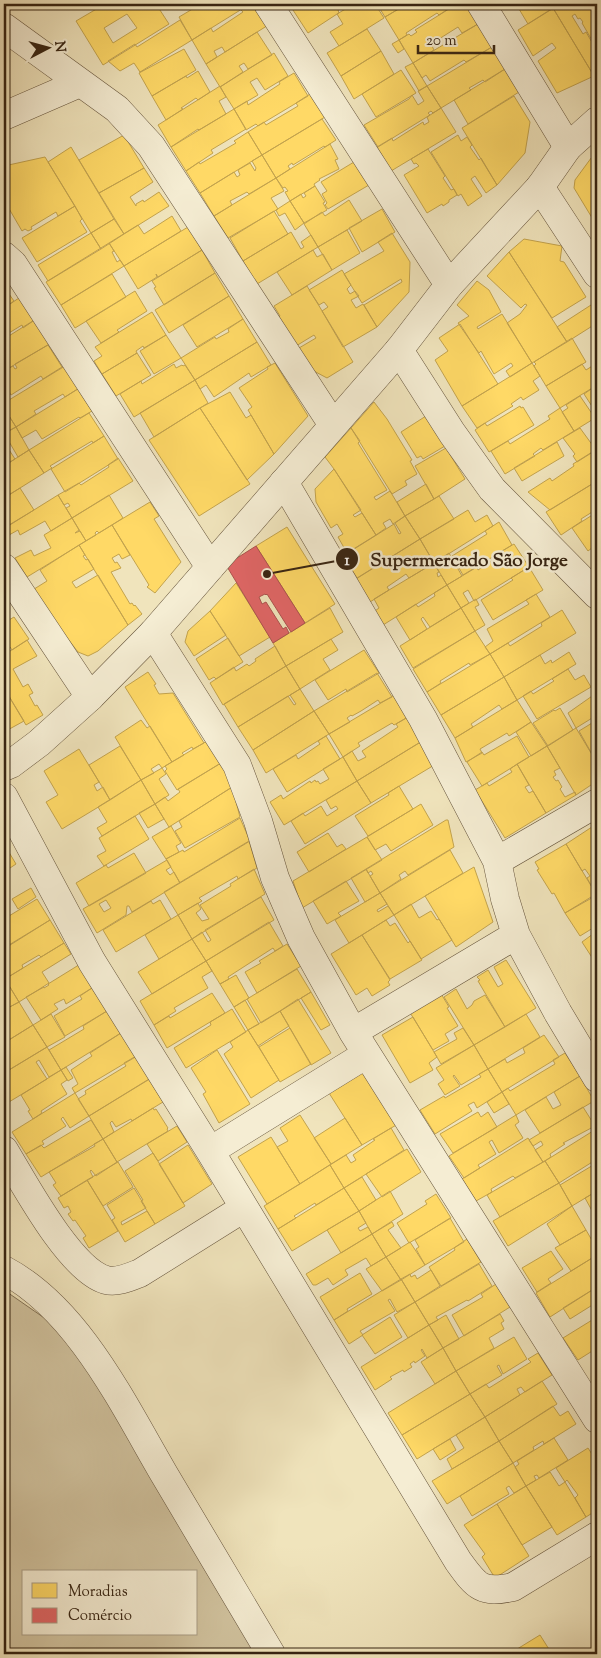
<svg xmlns="http://www.w3.org/2000/svg" width="601" height="1658" font-family="'Sorts Mill Goudy',serif">
<style>
.park{fill:#d1c39f;stroke:#847458;fill-rule:evenodd}
.homes{fill:#ffd966;stroke:#c3a34d;fill-rule:evenodd}
.shops{fill:#e06666;stroke:#ad524d}
.lines{fill:none;stroke-linecap:round;stroke-linejoin:round}
.minor-casing{stroke:#65543c;stroke-width:29}
.tertiary-casing{stroke:#65543c;stroke-width:29}
.minor{stroke:#f5edd3;stroke-width:28}
.tertiary{stroke:#f5edd3;stroke-width:28}
.leader{fill:none;stroke:#372412;stroke-width:2}
.callout-dot{fill:#372412;stroke:#f5edd3;stroke-width:2}
.mark-label{font-size:15px;text-anchor:middle;font-weight:bold;fill:#fff}
.callout-label{font-size:19px;text-anchor:middle;font-weight:bold;fill:#372412;stroke:#f5edd3;stroke-width:5;stroke-linejoin:round;paint-order:stroke}
</style>
<rect width="100%" height="100%" fill="#f0e4bc"/>
<filter id="stains"><feTurbulence type="fractalNoise" baseFrequency=".004" numOctaves="4"/><feColorMatrix values="0 0 0 0 .2 0 0 0 0 .09 0 0 0 0 .02 0 0 0 .5 -.17"/></filter>
<radialGradient id="worn" r=".72"><stop offset=".6" stop-color="#630" stop-opacity="0"/><stop offset="1" stop-color="#630" stop-opacity=".3"/></radialGradient>
<!-- park -->
<path class="park" d="M4 1290 66 1333 258 1654H4ZM24 1572H196V1634H24Z"/>
<!-- homes -->
<path class="homes" d="M105 4H156L169 24 103 65 76 21ZM127 14 137 28 113 43 104 28Z
M201 4H250L192 40 179 17Z
M250 4H258L270 24 225 52 222 47 214 51 217 57 206 64 192 40 211 28 213 32 243 12 241 10Z
M303 4H349L338 10 339 13 337 14 308 33 293 10Z
M354 4H375L384 18 339 46 330 32 343 24 337 14Z
M377 4H407L385 17Z
M407 4 410 6 414 4H445L448 9 439 15 437 13 406 33 407 35 399 40 385 17Z
M457 4H465L478 24 462 33 458 27 431 44 434 50 413 63 399 40 409 34 411 36 417 32 415 30Z
M516 4H560L528 24Z
M560 4H593L597 10V49L582 23 583 22 580 18 578 19 575 14 572 16 583 34 586 32 597 51V74L594 76 553 8Z
M553 8 594 76 557 93 538 61 556 48 552 43 533 56 518 30Z
M180 20 192 40 140 72 134 63 120 71 108 61 135 44 137 47Z
M478 24 492 47 466 62 464 60 430 81 426 75 422 78 413 63Z
M367 29 381 51 341 76 327 53Z
M257 32 272 55 248 69 244 63 239 66 243 72 220 87 206 64Z
M399 40 404 49 398 53 392 44Z
M492 47 505 69 485 82 483 80 469 88 471 90 441 108 427 86Z
M184 49 196 70 152 96 139 73Z
M381 51 394 74 354 99 341 76Z
M274 53 288 76 265 90 257 78 250 82 258 95 234 109 220 87Z
M413 63 427 86 419 91 405 67Z
M505 69 519 92 468 124 454 100Z
M401 70 416 93 376 117 362 94Z
M198 71 210 92 198 100 196 98 181 108 183 109 166 120 152 96 186 76 187 78Z
M294 73 308 96 258 126 256 124 246 130 234 109 247 101 248 105 280 84 279 82Z
M220 86 226 97 219 101 226 114 199 130 198 129 171 147 158 125Z
M427 86 441 108 433 113 431 111 428 113 430 115 378 147 364 125 409 99 412 95 418 105 424 101 418 91Z
M310 94 325 117 262 155 248 132 264 122 266 125 298 106 296 103Z
M514 96 530 122 525 153 497 185 462 128Z
M441 108 456 132 391 171 377 147 392 138 393 141 423 122 424 125 429 122 427 117Z
M234 109 246 129 211 150 213 153 186 171 171 147Z
M322 119 336 140 325 147 324 146 293 165 292 163 288 166 290 169 276 178 262 155Z
M248 132 262 155 200 193 186 171 199 162 200 164 236 143 234 141Z
M124 135 144 168 99 193 79 160Z
M458 135 461 141 467 137 472 145 470 147 479 160 481 158 497 185 486 193 475 176 471 179 482 196 468 206 461 194 458 196 431 152Z
M330 144 338 159 335 160 339 169 319 179 320 180 314 184 315 186 290 201 285 192 288 191 285 187 283 188 276 178Z
M71 147 114 219 91 233 48 162Z
M428 149 445 176 443 178 451 190 454 189 457 195 449 200V202L443 206 442 204 427 213 404 175 419 166 416 163 414 164 411 159Z
M597 150V226L574 188 575 180Z
M262 155 276 178 249 194 247 192 230 201 232 205 214 216 200 193 234 172 237 177 240 175 238 170 250 163 255 171 256 168 252 161Z
M45 157 75 206 58 216 56 212 31 227 32 229 28 231 25 229 22 231 4 200V166Z
M354 162 369 185 328 209 325 205 327 203 322 194 327 191 321 182Z
M144 168 153 182 130 197 136 206V204L143 200 144 202 159 192 169 206 124 234 99 193Z
M276 178 284 191 271 198 278 209 228 238 214 216Z
M315 186 325 202 323 203 327 210 304 223 290 201 301 194 303 198 306 196 304 193Z
M349 200 362 221 318 247 304 224 322 212 325 216Z
M290 201 304 223 295 230 285 213 279 216 276 210Z
M75 206 82 219 80 221 87 232 37 262 22 238Z
M382 209 395 232 362 252 349 228Z
M274 211 288 234 243 261 230 238Z
M172 216 181 231 124 266 109 243 138 225 144 234Z
M114 219 124 234 101 249 91 233Z
M188 227 202 250 158 277 156 274 157 277 138 289 124 266Z
M347 230 360 253 332 270 318 247Z
M291 232 301 249 304 247 301 242 311 235 318 247 257 284 243 261Z
M91 233 101 249 48 281 38 265Z
M392 233 410 262 409 292 377 327 364 305 402 282 401 279 362 303 344 274 384 251 378 242Z
M524 239 562 246 560 261 564 262 586 297 552 318 509 252Z
M109 243 114 251 112 252 117 262 120 260 124 266 61 305 46 282Z
M202 250 215 273 164 305 154 288 156 287 152 281Z
M313 250 317 257 323 254 332 270 292 295 277 272Z
M509 252 567 342 532 363 507 323 520 314 527 305 525 304 521 308 487 276Z
M342 270 351 285 347 289 350 294 355 291 359 296 351 300 356 308 363 304 377 327 343 347 322 311 328 307 324 302 319 305 309 290Z
M215 273 229 296 169 333 155 310Z
M112 274 126 297 75 328 61 305Z
M477 281 489 290 501 312 477 327 478 329 502 314 532 363 510 377 506 371 513 366 511 363 494 374 481 351 479 353 458 323 469 316 457 305Z
M307 286 353 362 327 378 312 370 299 348 316 338 314 335 296 346 278 318 280 316 274 306Z
M4 287 14 301 4 308Z
M135 291 147 311 117 330 119 332 101 343 86 321Z
M229 296 243 319 197 347 183 325Z
M19 298 36 319 23 328 22 325 4 336V308Z
M591 305 597 315V323L567 342 557 327Z
M152 312 166 335 144 348 143 346 136 351 137 353 102 374 94 361 102 356 95 347Z
M36 319 51 343 4 371V339Z
M243 319 257 342 195 380 181 358 215 337 216 339 229 332 228 329Z
M460 324 498 384 462 406 435 360 448 351 439 338Z
M166 335 181 358 154 374 140 351Z
M572 338 586 362 546 386 534 366 536 364 534 362Z
M257 342 271 365 251 377 249 373 214 397 206 385 200 389 195 380Z
M48 345 62 367 43 379 41 376 11 395 7 388 4 390V371L13 366 15 369 17 368 15 364Z
M137 353 151 375 116 396 102 374Z
M275 363 308 416 274 454 248 410 252 407 239 388 268 369 267 367Z
M532 363 540 376 533 381 539 390 523 400 521 397 511 404 513 406 477 428 462 406Z
M597 363V385L560 408 546 386 582 364 586 370Z
M174 364 176 368 182 365 183 366 185 365 195 380 134 417 120 394 141 381 142 384Z
M65 366 79 388 65 397 63 394 34 411 36 414 16 427 4 408V403Z
M195 380 208 403 154 437 140 413Z
M597 385V414L584 394Z
M78 389 92 411 80 418 79 417 42 439 36 430 22 438 16 427Z
M230 392 246 418 251 415 274 454 247 480 200 408Z
M580 396 595 418 574 431 562 412 568 408 566 405Z
M374 402 387 419 412 460 410 461 417 474 405 481 407 485 392 494 351 428Z
M520 406 521 408 523 407 534 425 489 452 475 430 485 423 487 426Z
M4 408 16 427 4 434Z
M200 408 250 484 199 516 149 440Z
M560 408 574 431 543 450 541 448 533 454 535 456 505 474 491 451 508 441 510 444 550 419 548 416Z
M89 413 104 436 93 443 92 441 50 466 52 468 44 473 29 450Z
M426 416 445 446 423 459 421 456 417 458 401 432Z
M16 427 29 450 18 457 4 433Z
M351 428 360 441 358 443 387 490 374 497 376 500 390 491 405 516 393 524 390 519 383 523 386 528 376 535 334 469 325 457Z
M580 428 596 450 577 462 573 456 575 454 563 438Z
M104 436 118 459 65 492 51 469Z
M4 442 15 459 4 466Z
M557 442 564 456 522 481 514 468Z
M446 448 465 479 434 499 415 466Z
M597 449V481L550 510 528 492 550 478 552 481 574 466 573 464Z
M29 450 44 473 4 498V469L8 466 7 464Z
M118 458 133 481 72 518 66 508 70 506 68 503 64 505 58 495 79 483 81 485 109 467 108 465Z
M334 469 361 510 353 515 355 517 362 513 376 535 347 553 338 537 343 534 337 524 331 528 316 502 315 489Z
M597 481V509L581 519 582 521 561 535 546 512Z
M426 484 434 499 405 516 397 502Z
M20 488 34 510 4 528V498Z
M58 495 72 518 51 531 45 521 20 535 18 530 9 535 5 528Z
M109 495 123 518 99 533 97 531 95 533 96 535 86 541 72 518Z
M439 496 454 519 420 539 405 516Z
M150 502 159 516 154 519 181 562 155 593 147 587 149 585 112 525Z
M468 510 475 522 487 515 493 526 434 563 420 539Z
M597 512V544L588 551 572 528Z
M405 516 420 539 357 578 343 556 394 524 399 534 401 533 395 523Z
M72 518 79 530 75 533 80 531 86 541 27 577 15 558 31 550 34 556 51 548 44 535Z
M499 522 512 545 463 575 452 556 487 534 485 531Z
M112 525 130 555 122 559 119 554 112 558 115 563 117 562 121 568 111 572 130 604 132 603 134 606 135 605 142 614 128 625 79 545Z
M287 527 335 604 305 623 256 546Z
M420 539 434 563 409 578 406 574 387 587 389 590 370 602 356 579Z
M514 544 529 567 474 601 468 590 463 593 469 603 461 608 447 585 477 567 478 570 498 557 497 554Z
M79 545 85 555 83 556 86 560 88 559 94 569 72 582 76 588 98 575 128 625 98 651 88 656 78 652 31 591 47 581 40 570Z
M449 553 462 576 447 585 434 563Z
M434 563 439 572 437 573 438 577 441 575 447 585 383 625 375 611 379 608 374 599Z
M529 567 543 590 493 620 481 600 513 580 511 578Z
M236 583 270 637 239 656 210 611Z
M447 585 461 608 430 627 423 617 421 619 427 629 410 640 396 617 416 604 418 607 435 596 434 593Z
M536 594 550 617 490 654 485 647 493 641 487 629 529 604 526 600Z
M476 599 479 605 475 607 485 625 475 631 461 608Z
M330 608 343 632 286 666 273 643Z
M461 608 475 631 413 668 400 646Z
M562 610 576 633 504 677 490 654 508 643 510 646 542 626 541 623Z
M210 611 226 635 194 656 185 642 188 631Z
M14 617 29 639 12 650 10 647 4 651V623Z
M475 631 490 654 470 665 469 663 440 681 441 683 427 692 413 669Z
M228 638 243 662 216 679 214 677 209 680 196 659Z
M331 639 338 650 323 659 330 670 300 689 286 666Z
M27 640 37 656 13 669 23 687 28 684 33 693 29 695 35 706 37 705 43 715 26 725 4 688V655Z
M275 646 286 666 223 705 210 683 234 667 236 671 247 664 249 666 256 661 255 659Z
M364 650 379 673 347 692 346 689 328 700 315 680Z
M569 652 576 664 517 700 504 677 540 655 545 664 551 660 552 663Z
M490 654 504 677 441 715 427 692Z
M286 666 300 689 238 727 224 704Z
M568 669 575 680 584 675 591 687 537 719 523 696 531 691 533 694 554 681 552 679Z
M148 672 156 684 154 685 159 694 173 693 204 743 193 749 192 747 182 753 184 755 172 762 125 687Z
M377 673 392 697 380 703 378 700 361 711 352 716 351 715 347 718 350 722 329 734 314 711Z
M504 677 517 700 502 709 499 705 471 724 473 727 455 738 441 715Z
M4 688 24 721 4 732Z
M300 689 314 711 253 750 238 727 288 696 294 705 296 704 290 695Z
M396 694 408 717 394 725 392 723 358 743 360 746 343 757 329 734Z
M595 694 597 697V715L576 728 568 713Z
M517 700 531 722 509 736 507 733 480 749 482 753 466 762 455 738Z
M560 708 573 730 548 746 533 723 554 710 555 711Z
M314 711 329 734 266 773 253 750Z
M408 717 424 740 357 781 343 757 352 751 358 761 366 757 362 751 398 727 396 724Z
M141 720 147 728 150 726 172 762 162 768 159 764 151 769 154 773 141 780 115 737Z
M597 720V763L579 731Z
M531 722 547 746 531 756 516 732Z
M576 728 597 763V781L576 795 547 746Z
M326 736 340 759 287 792 273 769 296 755 298 759 320 744 318 741Z
M517 736 529 757 482 786 467 762 482 752 484 755Z
M207 741 221 763 177 790 165 771 167 769 165 766Z
M422 741 436 764 371 803 357 781Z
M120 746 141 780 110 800 89 765Z
M547 746 560 768 554 771 556 775 553 777 556 781 558 780 562 787 560 789 565 797 575 792 576 795 546 813 517 764Z
M79 749 99 782 94 785 97 791 103 787 110 800 62 829 46 802 58 795 44 771Z
M343 757 357 781 284 825 270 802 281 795 283 799 310 781 311 783 315 780 316 782 318 781 320 784 329 779 323 769Z
M221 763 234 786 169 827 155 804 165 797 168 801 180 792 178 789Z
M517 764 529 785 525 787 529 793 533 791 546 813 505 838 475 790 487 783 489 786 512 772 510 769Z
M162 768 166 774 159 779 169 795 155 804 141 780Z
M141 780 155 804 102 836 97 828 107 822 98 807Z
M357 781 371 803 305 844 291 821 303 813 305 816 321 806 327 816 338 809 336 806 331 809 326 800Z
M399 786 413 809 368 836 355 816 389 795 388 793Z
M232 787 240 817 185 848 175 831 182 827 179 821Z
M155 804 164 819 148 828 139 813Z
M421 804 433 825 391 851 386 844 375 850 367 837Z
M135 816 149 839 104 866 97 856 106 851 99 838Z
M240 818 250 841 180 883 166 859 183 850 184 852Z
M446 820H448L454 847 408 875 405 871 399 875 401 879 380 893 370 876 373 874 371 871 368 873 366 869Z
M595 825 597 829 596 894 587 878 590 876 585 869 582 871 566 844Z
M171 826 181 843 176 846 179 852 166 859 152 837Z
M328 833 337 847 342 844 346 849 309 872 297 852Z
M367 837 382 860 302 908 293 881Z
M249 841 257 868 238 879 237 876 199 898 202 901 178 915 164 892Z
M4 844 16 864 4 872Z
M566 844 596 894 565 913 554 893 552 894 537 870 539 869 535 862Z
M450 850 463 873 394 915 380 893Z
M134 853 146 873 89 906 76 883 106 865 108 868Z
M167 860 171 867 166 870 170 875 174 872 180 883 132 912 129 906H127L126 915 97 933 83 909ZM106 900 111 908 104 912 99 904Z
M474 867 493 922 456 947 425 896Z
M254 869 265 894 192 939 178 915 198 903 201 909 196 913 202 921 209 919 200 905 231 886 230 884Z
M366 869 380 893 365 902 351 878Z
M346 881 359 901 338 913 341 916 327 924 313 901Z
M31 888 36 897 18 909 12 899Z
M380 893 387 904 377 910 378 912 388 906 394 915 349 943 335 920Z
M597 895V922L591 926 593 928 580 936 565 913Z
M261 897 274 920 206 961 192 939 202 932 208 942 211 940 205 930Z
M37 899 50 920 7 947 4 942V919Z
M160 900 171 919 116 952 103 930 151 901 153 904Z
M411 904 419 918 431 911 437 920 439 919 452 940 421 959 394 915Z
M178 915 192 939 159 959 145 935Z
M50 920 64 943 41 957 39 955 22 965 23 968 5 979 4 976V948Z
M386 920 390 926 395 923 408 943 410 941 422 960 390 979 362 935Z
M269 922 283 946 275 951 273 948 228 977 229 979 220 984 206 961Z
M597 931V957L593 959 582 942Z
M362 935 390 980 388 982 390 985 372 996 367 988 356 995 331 954Z
M192 939 206 961 152 994 138 972Z
M64 943 71 954 42 972 49 983 19 1002 5 979Z
M287 944 301 966 257 993 245 972 261 963 259 961Z
M506 960 536 1008 505 1027 478 981 480 980 477 977 488 970 498 987 503 984 494 967Z
M206 961 212 971 202 977 208 988 174 1008 176 1011 154 1025 140 1001Z
M82 963 92 988 66 1004 64 999 54 1004 58 1009 41 1020 26 997 44 987V988L49 985 48 984Z
M297 969 311 992 261 1023 247 999Z
M236 975 249 998 234 1007 220 984Z
M4 979H5L19 1002 4 1010Z
M92 988 107 1011 65 1036 54 1016 82 999 80 996Z
M456 989 467 1009 472 1005 474 1001 485 995 505 1027 474 1045 444 997Z
M311 992 330 1025 321 1030 301 998Z
M440 992 449 1007 447 1008 458 1026 445 1034 449 1041 433 1050 409 1011Z
M212 993 225 1013 167 1048 154 1025 169 1016 170 1018Z
M298 999 331 1053 311 1065 280 1011Z
M245 1000 259 1024 248 1030 234 1007Z
M19 1002 33 1025 4 1043V1010Z
M232 1009 246 1032 186 1068 174 1048 211 1025 210 1022Z
M107 1011 121 1033 61 1070 49 1050 84 1029 83 1026Z
M280 1011 289 1026 258 1046 248 1030Z
M51 1014 65 1037 47 1047 33 1025Z
M526 1014 540 1037 488 1069 474 1045Z
M413 1017 437 1057 429 1063 433 1070 410 1083 382 1035Z
M33 1025 47 1047 4 1073V1043Z
M290 1028 311 1064 280 1082 259 1047Z
M463 1028 474 1045 441 1064 434 1052 457 1039 454 1033Z
M248 1030 279 1080 251 1098 224 1054 233 1047 230 1042Z
M121 1033 137 1056 75 1093 72 1088 78 1084 71 1070 92 1056 90 1053Z
M544 1035 559 1057 502 1092 488 1069 505 1059 507 1063 525 1053 523 1048Z
M474 1045 488 1069 461 1085 454 1075 453 1076 460 1086 445 1095 438 1084 444 1080 436 1068Z
M47 1047 61 1070 49 1077 39 1060 36 1062 47 1079 4 1105V1073Z
M217 1050 250 1104 219 1123 203 1094 206 1092 191 1068Z
M565 1053 580 1076 516 1115 502 1092 508 1088 510 1091 555 1064 553 1060Z
M138 1055 153 1077 89 1116 78 1099 86 1094 85 1091 126 1066 124 1063Z
M66 1067 73 1078 68 1081 61 1070Z
M488 1069 502 1092 477 1108 474 1102 468 1105 472 1111 435 1134 420 1110 444 1096 445 1098 481 1077 479 1074Z
M61 1070 67 1080 61 1084 67 1094 41 1111 42 1113 33 1119 28 1111 30 1110 21 1095Z
M365 1071 398 1124 362 1145 329 1093Z
M580 1076 594 1101 540 1133 525 1110 546 1097 553 1109 561 1105 554 1092Z
M149 1079 163 1102 132 1121 131 1119 116 1127 112 1121 110 1123 114 1132 103 1139 89 1116Z
M502 1092 509 1104 494 1113 487 1102Z
M75 1093 89 1116 70 1128 63 1117 61 1119 66 1126 42 1141 44 1144 26 1154 12 1132Z
M583 1107 595 1126 563 1143 565 1144 550 1154 551 1157 543 1162 535 1150 543 1145 541 1141 533 1146 529 1140Z
M153 1108 154 1110 156 1109 168 1128 167 1129 168 1131 117 1162 103 1139Z
M478 1112 481 1117 488 1112 497 1127 453 1153 440 1134Z
M300 1115 331 1164 300 1184 277 1147 288 1141 280 1128Z
M516 1115 519 1122 515 1125 523 1138 499 1153 492 1140 489 1142 496 1154 478 1165 480 1168 464 1178 449 1156Z
M345 1118 362 1145 331 1164 314 1138Z
M91 1120 103 1139 41 1177 26 1154 41 1145 44 1148Z
M177 1126 187 1142 158 1161 147 1144Z
M391 1128 404 1150 344 1188 330 1165 346 1155 351 1163 356 1160 353 1155 375 1140 373 1139Z
M593 1131 597 1138V1159L559 1183 545 1161Z
M271 1137 300 1184 267 1204 238 1157Z
M528 1138 543 1162 515 1178 513 1176 491 1189 492 1192 476 1201 462 1179Z
M103 1139 117 1162 96 1176 91 1170 90 1171 93 1177 61 1196 53 1185 56 1183 49 1172 95 1146 94 1144Z
M188 1145 212 1184 183 1203 159 1164Z
M407 1149 421 1172 382 1197 366 1174Z
M153 1153 185 1206 155 1224 141 1201 143 1200 125 1171Z
M545 1161 559 1183 500 1217 487 1195Z
M118 1162 133 1187 103 1206 87 1180Z
M595 1164 597 1169V1191L572 1206 560 1185Z
M330 1165 344 1188 316 1205 315 1203 294 1216 296 1218 278 1229 264 1206Z
M362 1177 376 1200 359 1211 344 1188Z
M87 1180 118 1231 89 1248 83 1238 86 1236 75 1220 73 1221 68 1214 71 1212 68 1206 64 1208 58 1198Z
M559 1183 572 1206 508 1246 493 1221Z
M134 1188 146 1208 121 1222 122 1225 147 1211 155 1224 125 1242 112 1220 115 1218 107 1205Z
M344 1188 359 1211 292 1251 278 1229Z
M390 1191 403 1214 372 1234 359 1211Z
M597 1191V1217L596 1218 585 1198Z
M436 1194 451 1218 409 1243 397 1223 427 1204 425 1201Z
M572 1206 586 1230 560 1245 547 1224Z
M359 1211 366 1223 358 1228 360 1231 368 1227 372 1234 341 1253 327 1230Z
M450 1218 464 1242 425 1265 416 1249 419 1247 415 1240Z
M392 1222 394 1226 388 1230 401 1248 386 1257 372 1234Z
M586 1230 597 1249V1255L571 1271 555 1248Z
M372 1234 386 1257 371 1266 366 1258 345 1270 348 1275 333 1285 328 1278 316 1285H313L306 1274Z
M467 1239 481 1262 441 1286 429 1267 455 1250 454 1248Z
M410 1242 425 1265 401 1280 386 1257Z
M551 1251 563 1269 548 1279 551 1283 537 1292 522 1268Z
M597 1255V1274L596 1275 597 1287 550 1317 536 1293Z
M386 1257 401 1280 382 1291 366 1269Z
M479 1264 492 1286 468 1301 467 1300 436 1317 438 1320 429 1325 415 1302Z
M431 1270 440 1286 415 1302 401 1279 410 1274 411 1277 415 1275 417 1279Z
M360 1273 372 1294 347 1309 348 1311 334 1320 320 1297Z
M401 1279 415 1302 397 1312 390 1299 388 1300 395 1311 360 1331 363 1335 349 1344 334 1320Z
M496 1284 510 1307 464 1336 452 1315 483 1297 481 1294Z
M597 1287V1309L594 1304 570 1319 563 1308Z
M415 1302 429 1325 408 1338 394 1315Z
M500 1314 504 1321 501 1323 504 1329 489 1338 494 1348 456 1371 443 1348Z
M446 1315 459 1339 443 1348 429 1325Z
M390 1317 402 1337 375 1354 362 1335Z
M597 1317V1348L578 1360 563 1338Z
M429 1325 443 1348 427 1358 422 1349 421 1350 425 1356 415 1363 414 1361 410 1364 412 1367 404 1372 403 1370 390 1377 392 1379 375 1390 361 1367Z
M514 1337 527 1359 503 1374 499 1365 497 1366 502 1375 470 1394 456 1371Z
M443 1348 456 1371 435 1384 421 1362Z
M538 1353 552 1375 525 1392 521 1387 517 1389 520 1395 485 1417 470 1394 486 1384 489 1388 531 1362 528 1359Z
M456 1371 470 1394 402 1435 388 1413Z
M542 1381 557 1404 499 1441 485 1417Z
M470 1394 485 1417 417 1459 402 1435Z
M553 1406 560 1416 568 1411 576 1424 544 1444 543 1441 533 1447 534 1450 513 1463 499 1441Z
M485 1417 499 1441 452 1469 447 1459 464 1448 456 1435Z
M554 1438 568 1460 539 1478 537 1475 534 1476 536 1480 526 1486 515 1467 519 1464 517 1461Z
M450 1439 456 1450 440 1460 433 1449Z
M499 1441 513 1463 447 1504 432 1481Z
M588 1448 597 1462V1510L586 1517 575 1498 578 1495 567 1480 565 1482 556 1468Z
M513 1463 526 1486 514 1493 509 1486 506 1488 509 1494 472 1516 460 1496Z
M550 1472 559 1486 565 1482 586 1517 557 1535 526 1486Z
M526 1486 552 1527 522 1545 497 1504Z
M497 1504 529 1556 495 1578 482 1557 485 1554 464 1525Z
M540 1635 552 1654H509Z"/>
<!-- shops -->
<path class="shops" d="M256 546 305 623 291 632 267 594 266 595 265 594 259 597 262 604 266 602 283 629 286 627 289 633 273 643 226 565Z"/>
<g class="lines">
<!-- minor casing -->
<g class="minor-casing">
<path id="minor" d="M268 4 449 285
M481 4 568 147
M4 27 117 109 151 146 333 425
M4 116 80 83
M540 187 597 274
M4 256 13 264 210 567
M399 350 452 433 492 489 597 595
M284 482 423 719 497 861 505 899 516 935 558 1013 597 1078
M4 568 90 697
M153 633 237 765 258 821 275 878 301 938 353 1032 597 1419
M4 797 92 962 210 1151 458 1561C476 1586 481 1594 513 1587L597 1536
M497 861 597 803
M353 1032 516 935
M4 1150C24 1183 70 1270 106 1280 117 1283 130 1277 140 1273L244 1208
M210 1151 367 1054
M4 1270C78 1309 123 1404 164 1474 200 1534 235 1594 271 1654"/>
</g>
<!-- tertiary casing -->
<g class="tertiary-casing">
<path id="tertiary" d="M4 767 11 764 39 743 90 697 153 633 399 350 449 285 540 187 568 147 597 121"/>
</g>
<!-- minor -->
<use href="#minor" class="minor"/>
<!-- tertiary -->
<use href="#tertiary" class="tertiary"/>
</g>
<!-- callouts -->
<path class="leader" d="M267 574L347 559"/>
<g class="callout-dot">
<circle cx="267" cy="574" r="5"/>
<circle cx="347" cy="559" r="12"/>
</g>
<g class="mark-label">
<text x="347" y="565">1</text>
</g>
<g class="callout-label">
<text x="469" y="566">Supermercado São Jorge</text>
</g>
<!-- margin -->
<rect width="601" height="1658" fill="none" stroke="#f0e4bc" stroke-width="20"/>
<rect x="5" y="5" width="591" height="1648" fill="none" stroke="#372412" stroke-width="2.5"/>
<rect x="10" y="10" width="581" height="1638" fill="none" stroke="#372412"/>
<!-- legend -->
<rect x="22" y="1570" width="175" height="65" fill="#f5edd3" stroke="#a99d86"/>
<rect x="32" y="1583" width="25" height="15" fill="#ffd966" stroke="#a99d86"/>
<text x="68" y="1596" font-size="15" fill="#372412">Moradias</text>
<rect x="32" y="1608" width="25" height="15" fill="#e06666" stroke="#a99d86"/>
<text x="68" y="1620" font-size="15" fill="#372412">Comércio</text>
<!-- north arrow -->
<g transform="translate(48 48) rotate(84)" stroke="#f5edd3" stroke-width="4" paint-order="stroke">
<path d="M0-4L9 19L0 12L-9 19Z" fill="#372412"/>
<text y="-8" font-size="14" font-weight="bold" text-anchor="middle" fill="#372412">N</text>
</g>
<!-- scale -->
<path d="M418 45v8h76v-8" fill="none" stroke="#372412" stroke-width="2.5"/>
<text x="426" y="45" font-size="15" fill="#372412" stroke="#f5edd3" stroke-width="4" paint-order="stroke">20 m</text>
<rect width="100%" height="100%" filter="url(#stains)"/>
<rect width="100%" height="100%" fill="url(#worn)"/>
</svg>
